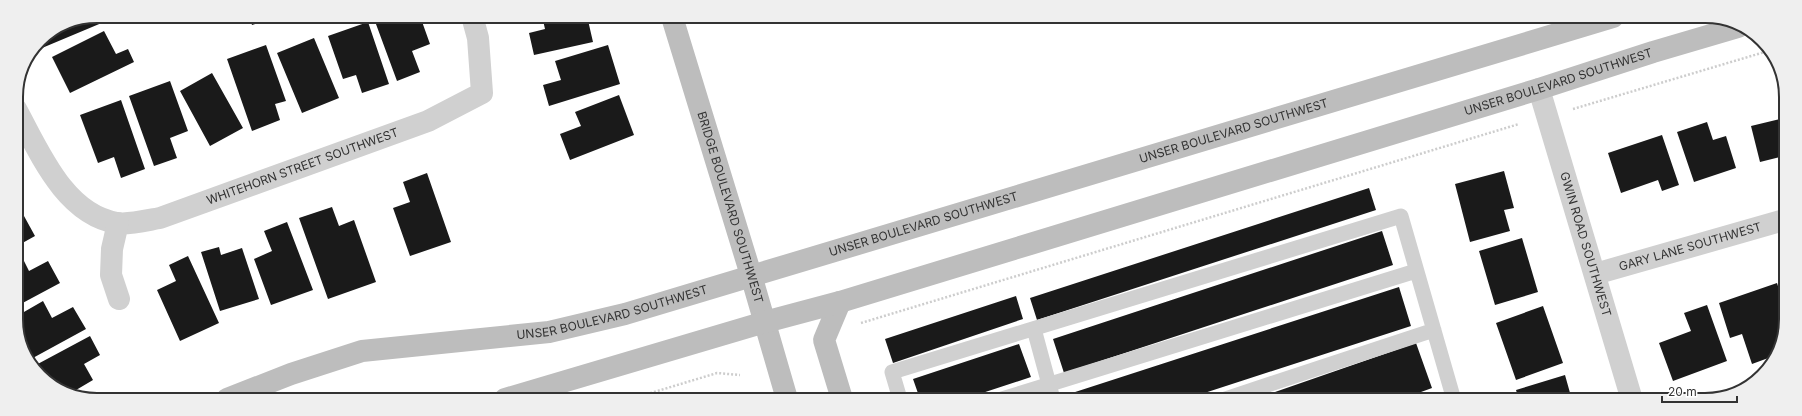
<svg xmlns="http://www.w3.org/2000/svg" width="1802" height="416" font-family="Inter,sans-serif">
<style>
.building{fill:#1a1a1a}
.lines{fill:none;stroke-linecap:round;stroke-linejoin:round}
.path{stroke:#cdcdcd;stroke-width:2.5;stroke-dasharray:2 2;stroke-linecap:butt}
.lane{stroke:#d0d0d0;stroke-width:15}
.street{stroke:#d0d0d0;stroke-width:22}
.secondary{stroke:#bdbdbd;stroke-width:22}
.labels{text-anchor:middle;stroke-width:4;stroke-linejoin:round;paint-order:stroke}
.street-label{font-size:12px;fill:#333;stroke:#fff}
.rim{fill:none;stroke:#333;stroke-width:2}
</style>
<rect width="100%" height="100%" fill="#fff"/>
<!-- building -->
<path class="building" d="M97 16H101L104 22 42 48 40 40 66 22Z
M249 16H279L252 25Z
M373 16H420L430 44 412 51 420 72 397 81Z
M542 16H587L593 42 534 55 529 33 545 29Z
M368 22 389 84 362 93 356 75 343 79 328 36Z
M104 31 116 54 128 49 134 62 70 93 52 57Z
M314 38 339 98 302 113 277 53Z
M266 45 286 101 275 104 280 120 252 131 227 59Z
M608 45 620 84 549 106 543 85 561 80 555 61Z
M212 73 243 128 210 146 180 91Z
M170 81 188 131 170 138 177 158 154 166 129 96Z
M619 95 634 135 570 160 560 134 581 126 575 112Z
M121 100 145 169 121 178 114 157 98 163 80 115Z
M1784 118V156L1760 162 1751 126Z
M1707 122 1713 140 1726 136 1736 168 1694 182 1677 132Z
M1662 135 1679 185 1662 191 1658 180 1621 193 1608 153Z
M1504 171 1514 208 1504 210 1510 231 1470 242 1455 184Z
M427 173 451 242 410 256 393 208 410 202 403 182Z
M1369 188 1376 210 1037 320 1030 298Z
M332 207 339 226 354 220 376 282 328 299 299 218Z
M24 216 35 236 17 246V220Z
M287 222 313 290 271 305 254 259 272 251 264 231Z
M1382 231 1393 265 1064 373 1053 339Z
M1522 238 1538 292 1495 305 1479 251Z
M219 247 221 255 242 248 259 299 220 311 201 252Z
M1784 253V269L1779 255Z
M21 255 29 271 48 261 60 283 17 306V257Z
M188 256 219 323 180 341 157 290 176 281 169 265Z
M1777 283 1784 305V335L1782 336 1783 338 1771 357 1752 364 1742 334 1730 338 1719 303Z
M1399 287 1411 326 1186 399H1071L1069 394Z
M1016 296 1023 319 893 363 885 339Z
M43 301 52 318 73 307 86 329 31 359 18 335 17 316Z
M1707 305 1727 361 1673 381 1659 343 1691 331 1684 313Z
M1543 306 1563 363 1516 380 1496 323Z
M90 336 100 355 84 364 93 380 71 393 40 376 34 366Z
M1416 343 1432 388 1399 400 1255 399Z
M1019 344 1031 377 964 399H920L913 379Z
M1565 375 1572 400H1519L1516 390Z"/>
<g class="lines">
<!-- path -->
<path class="path" d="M1573 109 1768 51
M861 323 1519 124
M631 399 717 373 740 375"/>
<!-- lane -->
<path class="lane" d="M1034 329 1053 399
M900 399 892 372 1401 216 1454 400
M1002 399 1416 271
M1225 399 1434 330"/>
<!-- street -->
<g class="street">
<path id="s1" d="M1539 89 1632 400"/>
<path id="s2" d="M16 109C39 151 64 214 117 223 128 225 148 220 160 218L428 121 482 93 478 38 472 16"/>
<path d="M118 223 112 249 111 275 119 299"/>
<path id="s3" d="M1595 274 1784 220"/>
</g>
<!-- secondary -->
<g class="secondary">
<path id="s4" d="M672 17 751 275 787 399"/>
<path d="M840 302 824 340 842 399"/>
<path id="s5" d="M227 399 291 374 362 351 549 332 625 314 1613 17"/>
<path id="s6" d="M505 399 765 322 840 302 1539 89 1653 52 1738 27"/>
</g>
</g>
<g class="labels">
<!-- street labels -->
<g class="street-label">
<text dy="4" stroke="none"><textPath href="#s6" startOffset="1100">UNSER BOULEVARD SOUTHWEST</textPath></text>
<text dy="4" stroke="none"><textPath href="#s5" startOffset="1045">UNSER BOULEVARD SOUTHWEST</textPath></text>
<text dy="4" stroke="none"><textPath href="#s2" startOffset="353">WHITEHORN STREET SOUTHWEST</textPath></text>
<text dy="4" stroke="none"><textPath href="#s4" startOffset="199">BRIDGE BOULEVARD SOUTHWEST</textPath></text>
<text dy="4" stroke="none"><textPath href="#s5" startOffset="721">UNSER BOULEVARD SOUTHWEST</textPath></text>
<text dy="4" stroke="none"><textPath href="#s1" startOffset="162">GWIN ROAD SOUTHWEST</textPath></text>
<text dy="4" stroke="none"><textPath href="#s3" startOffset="99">GARY LANE SOUTHWEST</textPath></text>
<text dy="4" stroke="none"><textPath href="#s5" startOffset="397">UNSER BOULEVARD SOUTHWEST</textPath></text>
</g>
</g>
<!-- crop -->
<path d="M0 0H1802V416H0ZM97 23H1705A74 74 0 0 1 1779 97V319A74 74 0 0 1 1705 393H97A74 74 0 0 1 23 319V97A74 74 0 0 1 97 23Z" fill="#efefef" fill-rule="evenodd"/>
<path class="rim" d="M97 23H1705A74 74 0 0 1 1779 97V319A74 74 0 0 1 1705 393H97A74 74 0 0 1 23 319V97A74 74 0 0 1 97 23Z"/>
<!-- scale -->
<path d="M1662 396v6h75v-6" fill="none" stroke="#333333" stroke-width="2"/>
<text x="1668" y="396" font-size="12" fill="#333333" stroke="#ffffff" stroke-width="3" paint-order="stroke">20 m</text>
</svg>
